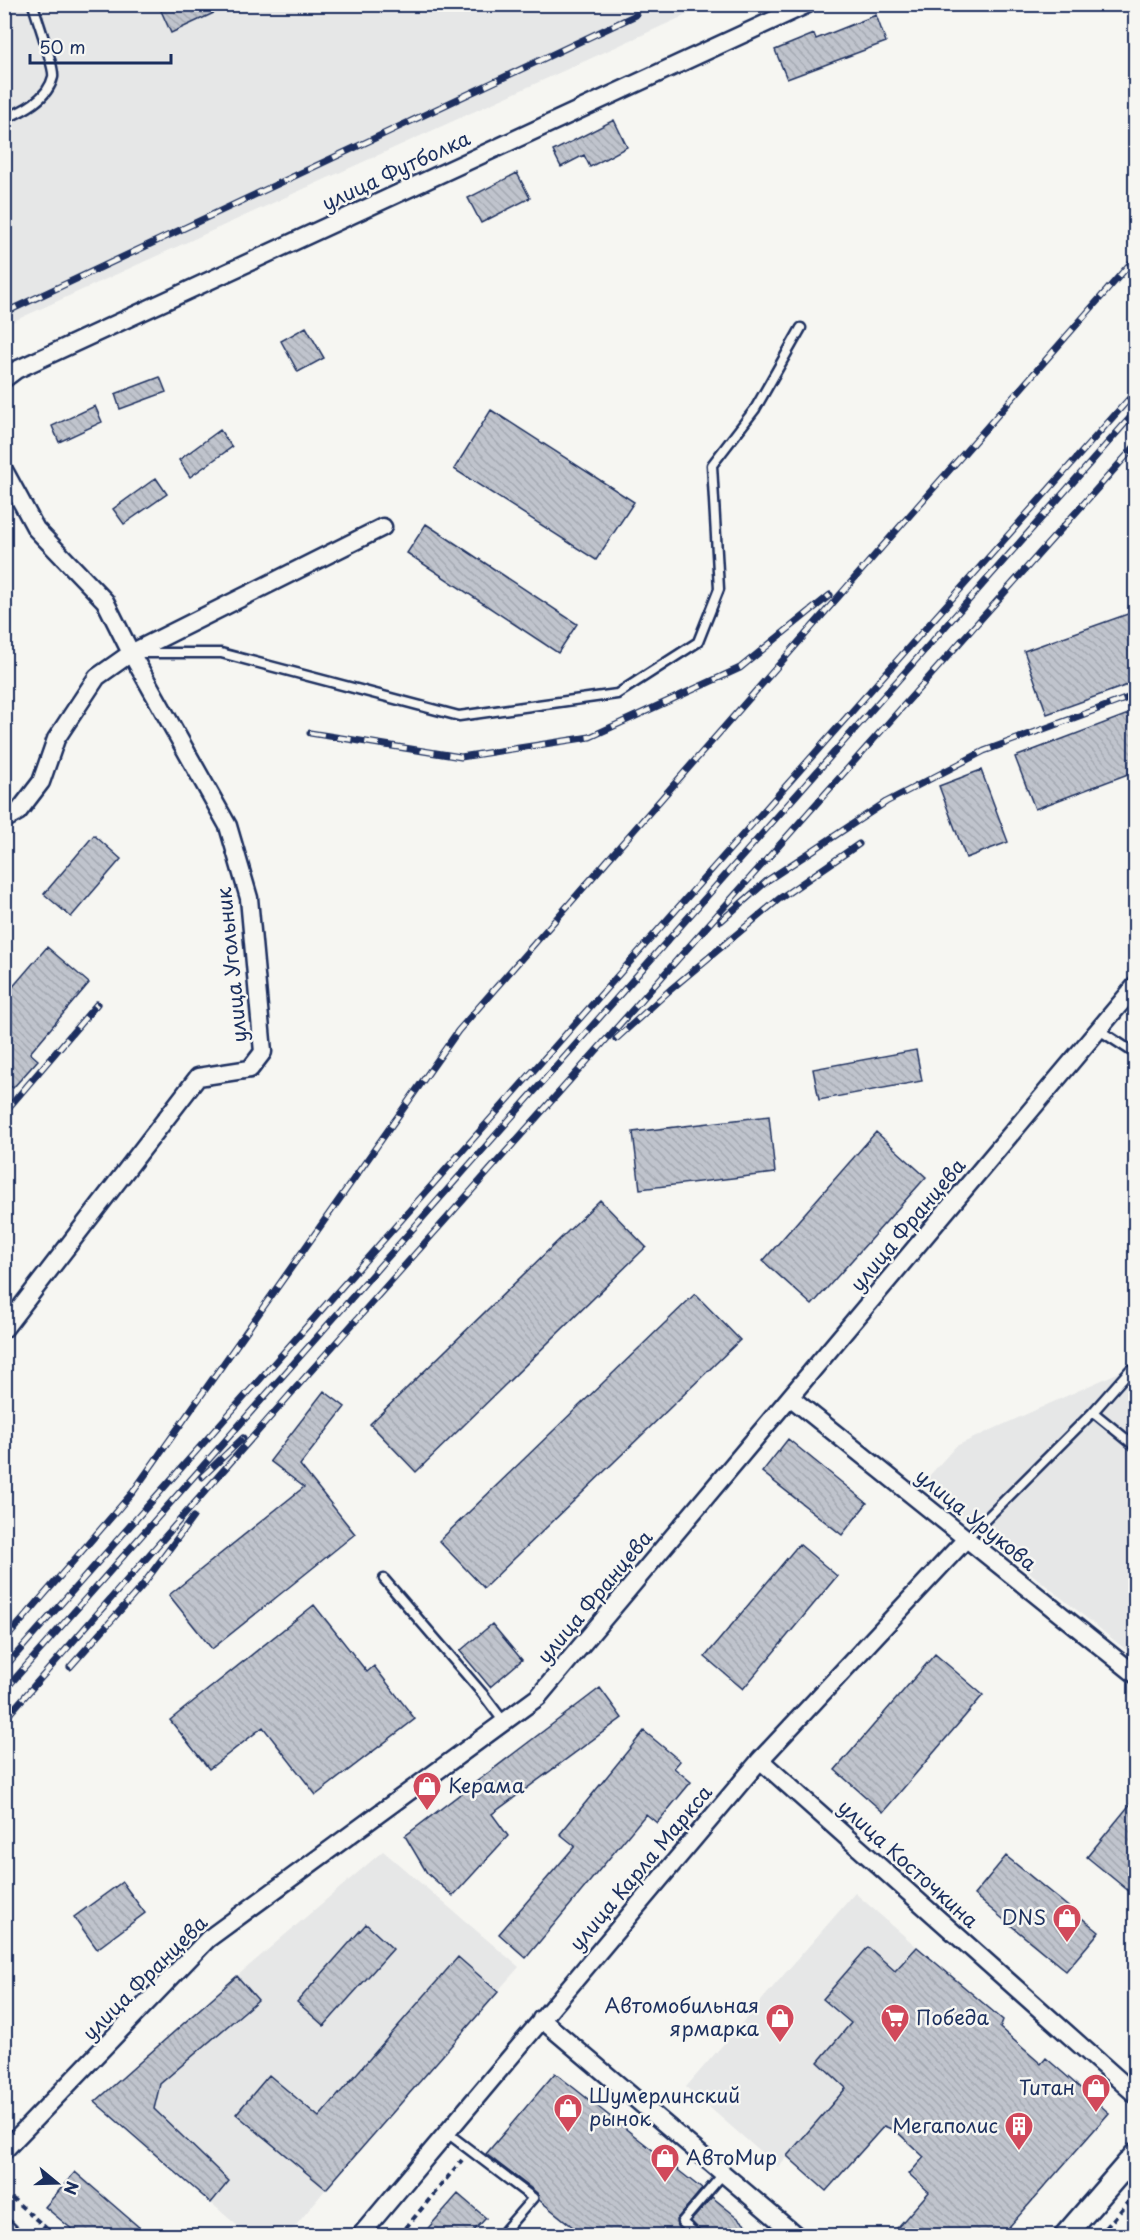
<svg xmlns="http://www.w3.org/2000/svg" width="1140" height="2240" font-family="'Playpen Sans',sans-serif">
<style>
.built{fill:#e6e7e7}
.building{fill:url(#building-back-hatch);stroke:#1b2f5e;stroke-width:1.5}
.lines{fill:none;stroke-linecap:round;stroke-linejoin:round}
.service-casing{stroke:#1b2f5e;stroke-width:13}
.minor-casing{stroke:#1b2f5e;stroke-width:21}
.tertiary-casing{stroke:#1b2f5e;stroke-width:26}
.secondary-casing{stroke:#1b2f5e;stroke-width:27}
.path{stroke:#1b2f5e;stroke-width:4;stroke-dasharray:6 4.5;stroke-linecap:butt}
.service{stroke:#f6f6f2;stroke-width:8}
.minor{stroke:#f6f6f2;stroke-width:16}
.tertiary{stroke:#f6f6f2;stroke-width:21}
.secondary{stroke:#f6f6f2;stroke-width:22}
.rail-casing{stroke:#1b2f5e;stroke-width:7}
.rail{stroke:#f6f6f2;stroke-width:4.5;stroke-dasharray:14;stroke-linecap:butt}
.labels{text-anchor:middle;stroke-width:5;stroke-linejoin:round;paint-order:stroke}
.street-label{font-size:20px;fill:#1b2f5e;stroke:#f6f6f2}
.poi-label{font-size:20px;fill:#1b2f5e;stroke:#f6f6f2;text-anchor:start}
</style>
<defs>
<pattern id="building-back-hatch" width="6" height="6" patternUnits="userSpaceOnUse" patternTransform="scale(1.5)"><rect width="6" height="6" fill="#c0c4cd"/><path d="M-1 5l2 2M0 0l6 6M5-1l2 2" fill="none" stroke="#a4a9b2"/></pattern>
</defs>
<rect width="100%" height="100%" fill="#f6f6f2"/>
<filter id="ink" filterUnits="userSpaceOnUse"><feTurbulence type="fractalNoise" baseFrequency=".0167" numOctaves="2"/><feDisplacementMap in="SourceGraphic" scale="12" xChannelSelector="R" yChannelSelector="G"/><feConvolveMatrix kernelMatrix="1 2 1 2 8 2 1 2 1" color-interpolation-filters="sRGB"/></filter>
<g filter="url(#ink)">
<!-- built -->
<path class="built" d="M5 4 708 5 5 325Z
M1135 1365V1657L921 1485 956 1446Z
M383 1851 519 1967 358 2150 288 2235H248L95 2102 237 1976Z
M855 1893 917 1947 818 2062 846 2088 778 2167 686 2087Z"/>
<!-- building -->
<path class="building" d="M158 4H233L171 33Z
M876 15 886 42 787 79 775 50 814 34 816 39Z
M614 120 627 147 590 167 584 155 561 167 553 151Z
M517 173 530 198 481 223 468 198Z
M306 327 324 358 298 372 281 341Z
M160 377 166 392 120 409 115 394Z
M95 406 102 422 59 442 52 426Z
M491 410 634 502 596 560 454 469Z
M220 430 232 447 190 477 179 460Z
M156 478 167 494 124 524 113 509Z
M426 524 577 624 558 653 407 553Z
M1136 611V682L1047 714 1024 651Z
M1136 711V771L1035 809 1015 757Z
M981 770 1008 842 966 858 939 786Z
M94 835 121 859 71 917 44 894Z
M47 947 89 983 30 1053 38 1060 13 1088 4 1081V997Z
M916 1050 922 1081 819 1100 813 1069Z
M769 1116 775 1173 640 1189 633 1132Z
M876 1132 926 1177 812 1305 763 1261Z
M600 1200 646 1247 416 1472 370 1424Z
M695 1294 740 1340 484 1588 439 1541Z
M324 1391 345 1407 300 1465 355 1534 212 1649 169 1595 304 1487 270 1461Z
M788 1439 867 1503 842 1535 762 1472Z
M799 1544 837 1576 743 1689 705 1657Z
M314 1605 367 1672 374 1666 415 1719 316 1795 263 1727 209 1769 170 1720Z
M492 1624 522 1660 490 1687 460 1651Z
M935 1654 983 1695 883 1812 835 1770Z
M600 1688 622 1718 492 1814 508 1836 453 1896 427 1873 405 1836Z
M644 1731 680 1761 674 1768 691 1782 657 1823 646 1814 526 1958 499 1934 575 1846 560 1834Z
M1136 1797V1897L1087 1857Z
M1006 1856 1099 1932 1066 1971 974 1895Z
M122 1882 145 1913 97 1949 74 1917Z
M366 1924 393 1949 324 2026 297 2002Z
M868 1947 895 1971 917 1947 1003 2020 1000 2028 1041 2064 1046 2058 1109 2113 1002 2235H891L929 2192 909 2174 924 2157 896 2131 884 2126 826 2191 787 2156 846 2088 818 2062 851 2023 823 1999Z
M458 1957 498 1992 326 2189 236 2114 269 2075 319 2117Z
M237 1976 258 2000 160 2084 154 2109 229 2181 211 2203 95 2102Z
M555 2073 702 2189 676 2220 677 2226 688 2235H583L539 2200 537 2193 486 2154Z
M75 2172 148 2235H79L45 2207Z
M458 2194 486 2218 470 2235H422Z
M712 2197 759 2235H704L691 2221Z"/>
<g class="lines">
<!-- service casing -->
<g class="service-casing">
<path id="service" d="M4 119C23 111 48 99 53 77 55 68 36 17 33 4
M141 653H221L459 716 617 694 698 642 719 589 712 465 755 409 801 328
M1099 1030 1136 1054
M1093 1412 1130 1370 1136 1374
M966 1539 1093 1412 1136 1447
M384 1579 482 1693 504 1722
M446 2132 533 2198 500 2236
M698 2236 682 2222 723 2174"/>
</g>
<!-- minor casing -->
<g class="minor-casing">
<path id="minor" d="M4 379 16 370 808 4
M4 470 36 529 105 601 131 653 228 826 249 898 263 1052 250 1069 198 1077 4 1329
M4 820 18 812 41 782 56 739 97 677 131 653 383 527
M790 1397 1136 1675
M760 1760 1136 2095
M541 2019 797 2236
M4 2151 208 1939 538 1697 1136 985
M360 2236 760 1760 966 1539"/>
</g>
<!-- tertiary casing -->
<g class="tertiary-casing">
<path id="tertiary" d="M1065 2236 1136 2154"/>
</g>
<!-- secondary casing -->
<g class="secondary-casing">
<path id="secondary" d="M4 2231 9 2236"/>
</g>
<!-- path -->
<path class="path" d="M4 2208 13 2199 55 2236
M399 2236 462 2160
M1099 2236 1136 2193"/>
<!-- service -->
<use href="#service" class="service"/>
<!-- minor -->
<use href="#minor" class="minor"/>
<!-- tertiary -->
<use href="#tertiary" class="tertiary"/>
<!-- secondary -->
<use href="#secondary" class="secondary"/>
<!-- rail casing -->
<g class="rail-casing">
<path id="rail" d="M4 313 636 15
M310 733 461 757 590 737 740 668 830 595
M721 921 768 880 886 802 984 751 1136 695
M616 1039 670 990 779 899 859 844
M4 1113 97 1004
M202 1477 243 1438
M4 1641 133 1492 458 1031 1136 257
M70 1667 142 1586 193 1517
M4 1668 1136 391
M4 1691 1136 411
M4 1720 309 1373 1136 445"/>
</g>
<!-- rail -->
<use href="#rail" class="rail"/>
</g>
</g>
<!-- icons -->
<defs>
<g id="shop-pin" transform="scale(1.5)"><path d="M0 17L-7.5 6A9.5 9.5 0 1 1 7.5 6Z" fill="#d1495b" stroke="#f6f6f2"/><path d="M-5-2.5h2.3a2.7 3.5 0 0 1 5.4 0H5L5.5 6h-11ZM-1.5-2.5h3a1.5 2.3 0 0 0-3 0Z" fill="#fff"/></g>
<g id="supermarket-pin" transform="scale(1.5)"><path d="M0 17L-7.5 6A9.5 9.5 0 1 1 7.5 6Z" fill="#d1495b" stroke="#f6f6f2"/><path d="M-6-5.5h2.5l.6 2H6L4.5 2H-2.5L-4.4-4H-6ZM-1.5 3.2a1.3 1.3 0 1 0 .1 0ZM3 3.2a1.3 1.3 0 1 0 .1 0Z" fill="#fff"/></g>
<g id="building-pin" transform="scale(1.5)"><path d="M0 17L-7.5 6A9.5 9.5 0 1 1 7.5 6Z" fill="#d1495b" stroke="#f6f6f2"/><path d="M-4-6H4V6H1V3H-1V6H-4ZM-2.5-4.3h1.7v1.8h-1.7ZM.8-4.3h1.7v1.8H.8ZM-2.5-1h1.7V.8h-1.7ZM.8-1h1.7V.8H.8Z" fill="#fff"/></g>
</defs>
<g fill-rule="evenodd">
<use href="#shop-pin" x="427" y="1786"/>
<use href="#shop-pin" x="1067" y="1918"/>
<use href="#shop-pin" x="780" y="2018"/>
<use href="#supermarket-pin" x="895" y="2018"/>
<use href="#shop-pin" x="1096" y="2088"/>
<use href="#shop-pin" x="568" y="2108"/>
<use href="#building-pin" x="1019" y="2126"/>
<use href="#shop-pin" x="665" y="2158"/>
</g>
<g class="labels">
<!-- street labels -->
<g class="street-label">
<text transform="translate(396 171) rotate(-25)" y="7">улица Футболка</text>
<text transform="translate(232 965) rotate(-96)" y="7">улица Угольник</text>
<text transform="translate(908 1225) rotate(-50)" y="7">улица Францева</text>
<text transform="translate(976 1520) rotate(39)" y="7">улица Урукова</text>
<text transform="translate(595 1597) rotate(-50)" y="7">улица Францева</text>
<text transform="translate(908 1864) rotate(42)" y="7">улица Косточкина</text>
<text transform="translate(641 1868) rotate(-50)" y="7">улица Карла Маркса</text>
<text transform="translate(145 1978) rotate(-45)" y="7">улица Францева</text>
</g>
<!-- poi labels -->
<g class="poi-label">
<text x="448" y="1793">Керама</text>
<text x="1046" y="1925" text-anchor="end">DNS</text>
<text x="759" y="2013" text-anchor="end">Автомобильная<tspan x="759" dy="23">ярмарка</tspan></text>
<text x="916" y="2025">Победа</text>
<text x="1075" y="2095" text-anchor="end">Титан</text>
<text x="589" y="2103">Шумерлинский<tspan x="589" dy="23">рынок</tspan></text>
<text x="998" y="2133" text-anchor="end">Мегаполис</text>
<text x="686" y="2165">АвтоМир</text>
</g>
</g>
<!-- margin -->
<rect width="1140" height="2240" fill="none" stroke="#f6f6f2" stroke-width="24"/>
<rect x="12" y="12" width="1116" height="2216" fill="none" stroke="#1b2f5e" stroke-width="2" filter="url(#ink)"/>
<!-- north arrow -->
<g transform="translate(57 2183) rotate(109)" stroke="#f6f6f2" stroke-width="4.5" paint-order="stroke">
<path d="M0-4.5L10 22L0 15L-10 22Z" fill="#1b2f5e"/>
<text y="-9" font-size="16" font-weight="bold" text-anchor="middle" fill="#1b2f5e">N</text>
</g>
<!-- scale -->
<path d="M30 54v9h141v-9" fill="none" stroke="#1b2f5e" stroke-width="3"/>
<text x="39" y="54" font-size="18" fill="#1b2f5e" stroke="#f6f6f2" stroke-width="4.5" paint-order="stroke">50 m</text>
</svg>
